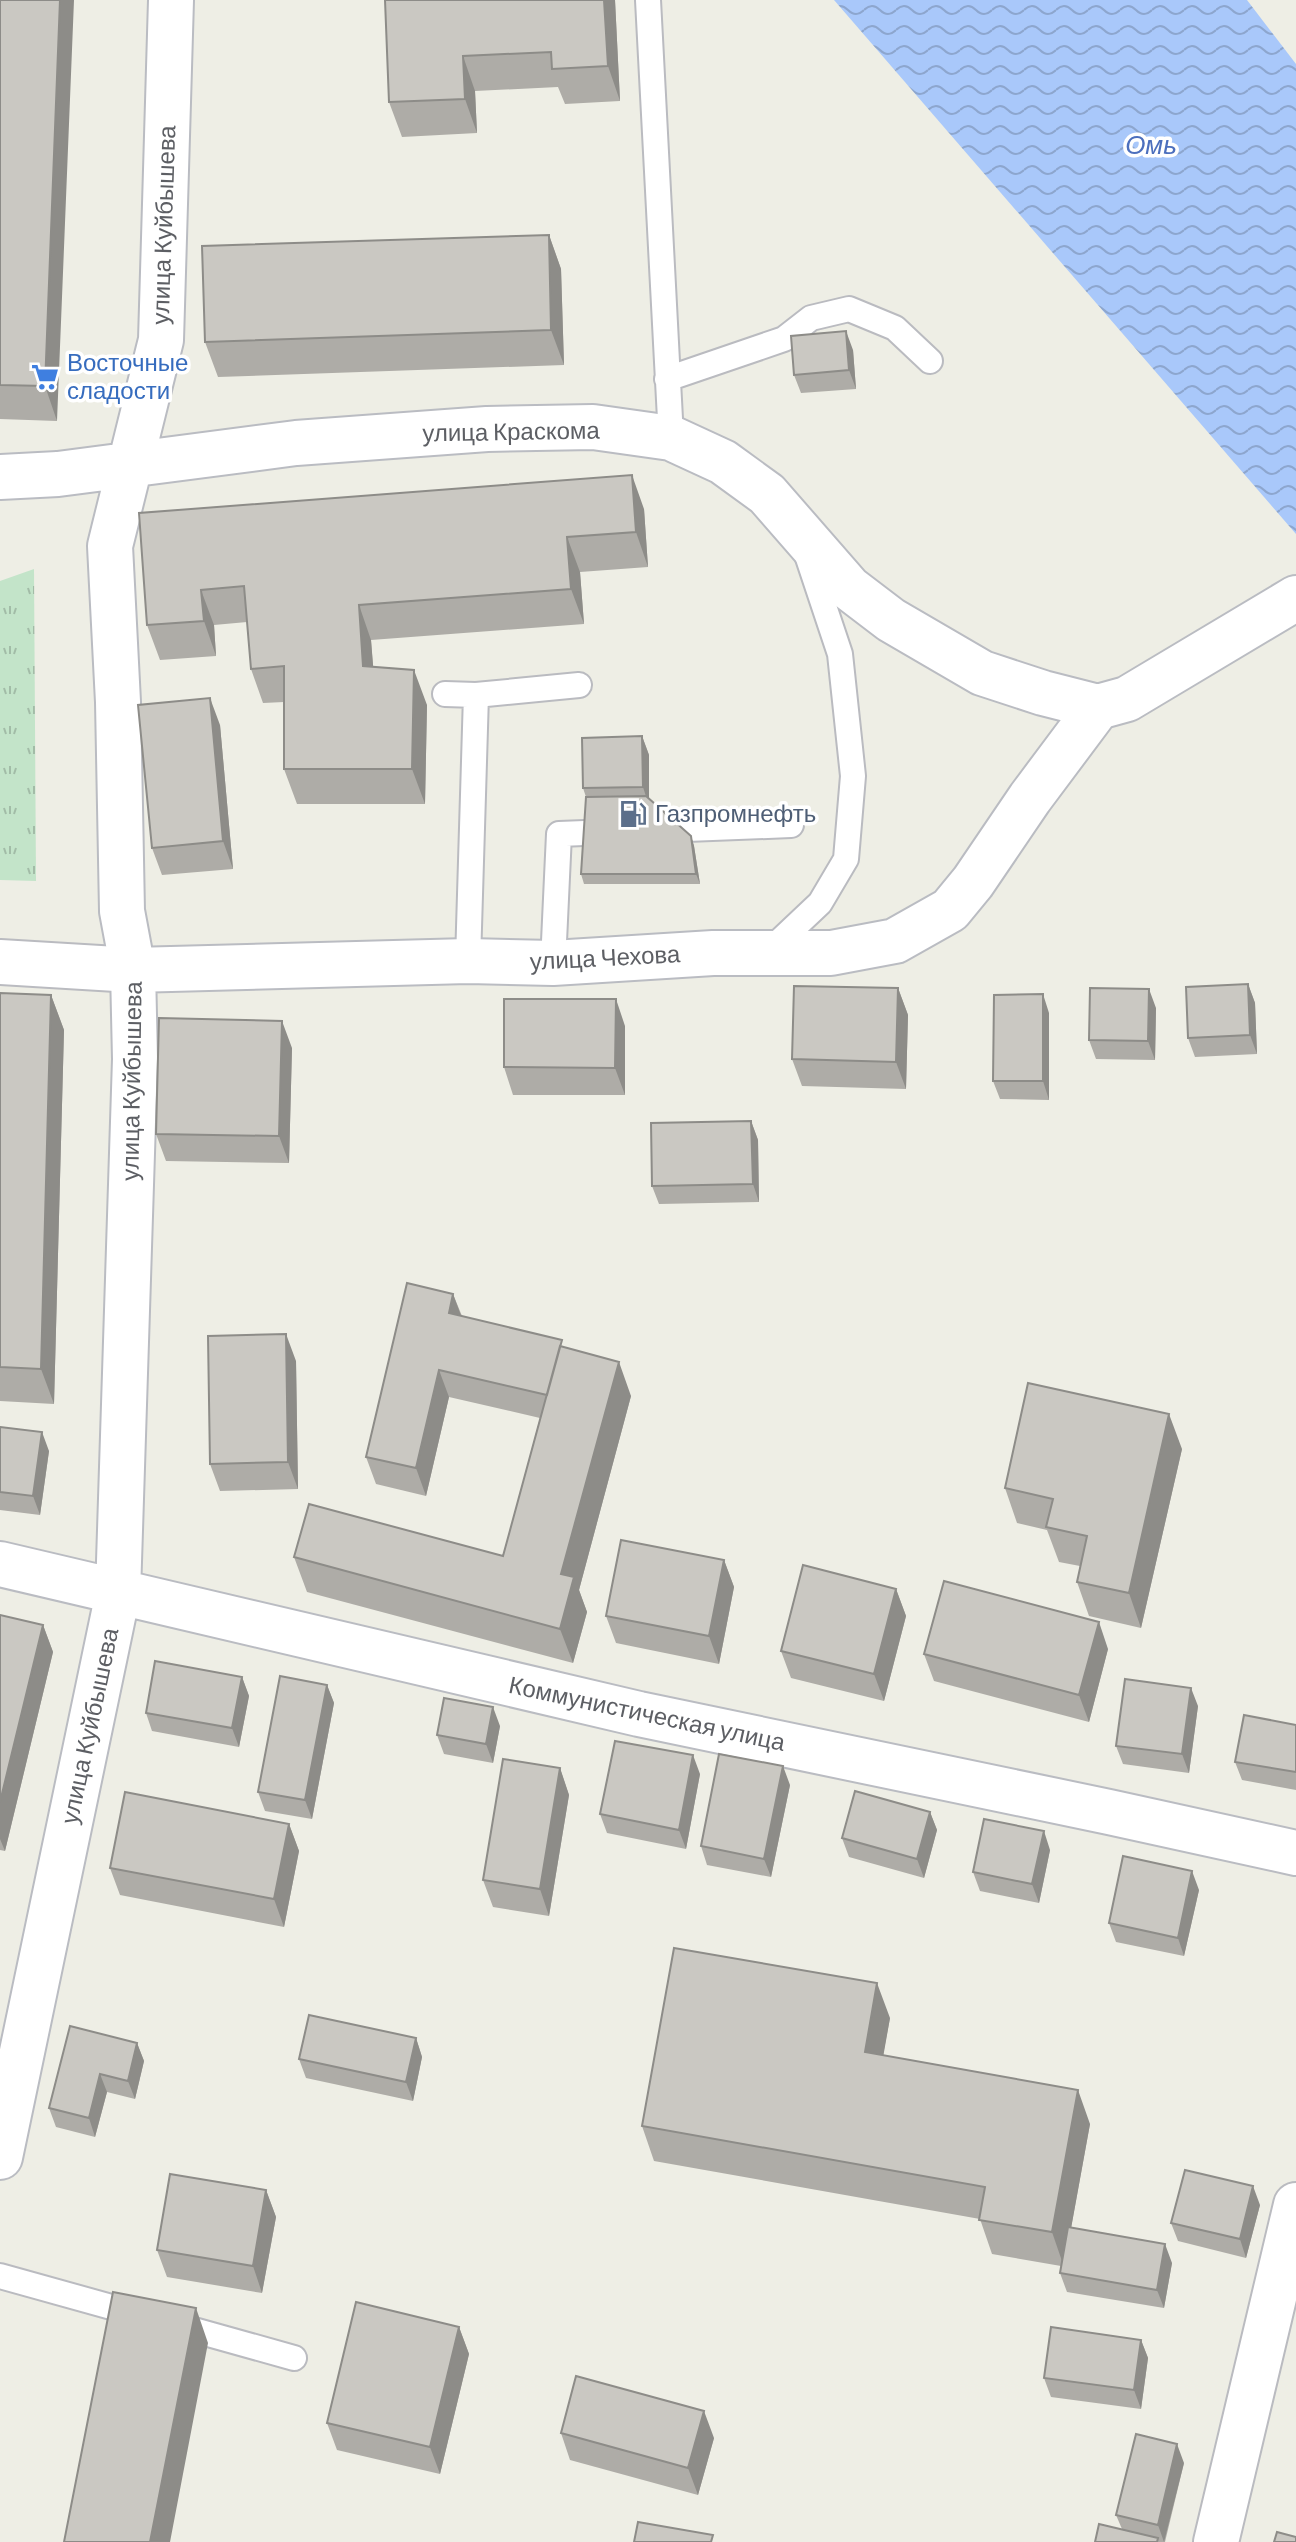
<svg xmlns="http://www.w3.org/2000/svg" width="1296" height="2542" font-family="Barlow,sans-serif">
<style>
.park{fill:url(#park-tufts)}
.water{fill:url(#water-waves)}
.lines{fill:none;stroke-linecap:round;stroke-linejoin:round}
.lane-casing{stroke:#babbc0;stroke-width:28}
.street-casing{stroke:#babbc0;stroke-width:48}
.secondary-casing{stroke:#babcc2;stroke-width:48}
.lane{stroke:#fff;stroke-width:24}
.street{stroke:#fff;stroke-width:44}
.secondary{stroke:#fff;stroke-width:44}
.wall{fill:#aeaca7}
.shaded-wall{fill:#8d8c88}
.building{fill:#cac8c2;stroke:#8d8c88;stroke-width:2}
.labels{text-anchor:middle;stroke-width:7;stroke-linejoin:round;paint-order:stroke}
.street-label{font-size:24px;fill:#5d5f64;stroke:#fff}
.shop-label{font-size:24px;fill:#366cbe;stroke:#fff;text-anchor:start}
.service-label{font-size:24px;fill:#4e5e75;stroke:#fff;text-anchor:start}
.water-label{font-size:26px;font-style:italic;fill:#4c6fbd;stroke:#fff}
</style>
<defs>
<pattern id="park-tufts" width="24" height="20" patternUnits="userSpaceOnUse" patternTransform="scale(2)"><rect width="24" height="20" fill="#c3e4c9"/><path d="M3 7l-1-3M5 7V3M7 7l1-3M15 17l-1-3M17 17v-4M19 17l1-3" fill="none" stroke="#a2bca7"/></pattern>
<pattern id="water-waves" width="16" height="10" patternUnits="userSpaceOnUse" patternTransform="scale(2)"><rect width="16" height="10" fill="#a9c8fa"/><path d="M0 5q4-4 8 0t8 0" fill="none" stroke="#8da6ce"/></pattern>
</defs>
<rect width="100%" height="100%" fill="#eeeee5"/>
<!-- park -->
<path class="park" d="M34 569 36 881 0 880V581Z"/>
<!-- water -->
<path class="water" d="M834 0H1247L1296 64V534Z"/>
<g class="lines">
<!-- lane casing -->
<g class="lane-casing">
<path id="lane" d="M648 0 671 438
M667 379 784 339 811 318 849 309 895 328 930 361
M445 694 476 695 579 685
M768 952 820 903 846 859 853 776 840 654 806 552
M468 961 476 695
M553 963 559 834 791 825
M0 2276 140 2315
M176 2325 294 2358"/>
</g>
<!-- street casing -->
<g class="street-casing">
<path id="street" d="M0 962 133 970
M1216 2542 1296 2205"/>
</g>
<!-- secondary casing -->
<g class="secondary-casing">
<path id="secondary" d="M0 477 58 474 296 443 487 429 593 427 671 438 723 462 767 494 849 588 891 620 982 673 1043 693 1098 707 1127 699 1296 598
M133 970 468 961 553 963 713 953H831L895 941 950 910 973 882 1030 798 1098 707
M0 1564 639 1714 1109 1812 1296 1853
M0 2157 118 1593 135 1059 133 970 122 911 118 702 110 546 161 340 171 0"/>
</g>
<!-- lane -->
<use href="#lane" class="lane"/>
<!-- street -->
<use href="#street" class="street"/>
<!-- secondary -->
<use href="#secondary" class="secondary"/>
</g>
<!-- wall -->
<path class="wall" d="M0 0 57 421 0 419Z
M385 0H615L620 101 565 104 558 87 475 91 477 133 402 137 389 102Z
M549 235 561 269 564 365 218 377 205 342Z
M853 350 856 389 801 393 794 375Z
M644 509 648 567 580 572 584 624 371 640 373 667 427 705 425 804H297L284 769V702L263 703 251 669 247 622 214 625 216 656 160 660 147 625 139 513Z
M220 725 233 869 162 875 152 848Z
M642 736 649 755V799L691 836 694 846 700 884H584L581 874 586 797 583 788Z
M1248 984 1255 1003 1257 1054 1195 1057 1188 1038Z
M898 988 908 1015 906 1089 802 1086 792 1059Z
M0 993 51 995 64 1030 54 1404 0 1401Z
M1156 1008 1155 1060 1096 1059 1089 1040Z
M1049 1013V1100L1000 1099 993 1081Z
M625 1026V1095H513L504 1067Z
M292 1048 289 1163 166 1161 156 1134Z
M751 1121 758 1140 759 1202 659 1204 652 1186Z
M453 1294 462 1316 564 1347 631 1396 579 1590 587 1612 573 1663 307 1592 294 1557 503 1556 540 1418 449 1397 426 1496 376 1484 366 1457Z
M296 1361 298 1489 220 1491 210 1464Z
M0 1427 49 1451 40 1515 0 1510Z
M1182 1449 1141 1628 1089 1616 1077 1582 1080 1566 1059 1562 1047 1530 1017 1523 1005 1488Z
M724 1560 734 1587 719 1664 616 1643 606 1616Z
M896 1589 906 1616 884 1701 791 1678 781 1651Z
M0 1615 43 1625 53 1652 5 1851 0 1850Z
M1108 1649 1089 1722 934 1681 924 1654Z
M242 1677 249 1696 239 1747 152 1731 146 1713Z
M327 1685 334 1703 312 1819 265 1811 258 1792Z
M1198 1706 1189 1773 1123 1764 1116 1746Z
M1296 1725V1790L1242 1780 1235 1762Z
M500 1726 493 1763 444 1754 437 1735Z
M560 1768 569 1795 549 1916 493 1907 483 1880Z
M700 1774 686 1849 607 1833 600 1814Z
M790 1785 771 1877 707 1865 701 1846Z
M930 1812 937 1830 924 1878 849 1857 842 1838Z
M289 1824 299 1851 284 1927 120 1895 110 1868Z
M1050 1850 1039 1903 980 1891 973 1872Z
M1199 1890 1184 1956 1116 1942 1109 1923Z
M890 2018 883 2055 1090 2124 1071 2228 1172 2263 1164 2308 1067 2292 1060 2273 1061 2266 992 2254 980 2219 654 2161 642 2126Z
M416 2038 422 2057 413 2101 306 2078 299 2059Z
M137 2043 144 2061 135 2099 107 2092 95 2137 56 2127 49 2108Z
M266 2190 276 2217 262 2293 167 2277 157 2250Z
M1260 2205 1246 2258 1178 2241 1171 2223Z
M459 2327 469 2354 440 2474 337 2450 327 2423Z
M1141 2340 1148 2358 1141 2409 1051 2397 1044 2378Z
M561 2433 714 2438 698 2495 570 2460Z
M1184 2463 1165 2542H1095L1122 2529 1116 2515Z"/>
<!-- shaded-wall -->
<path class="shaded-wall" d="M60 0H74L57 421 45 386Z
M604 0H615L620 101 608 66Z
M463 56 475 91 477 133 465 99Z
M549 235 561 269 564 365 551 330Z
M846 331 853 350 856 389 849 370Z
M632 475 644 509 648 567 636 532Z
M567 537 580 572 584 624 571 589Z
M201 590 214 625 216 656 204 621Z
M359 605 371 640 376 701 363 666Z
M414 670 427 705 425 804 412 769Z
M210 698 220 725 233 869 223 841Z
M642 736 649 755V806L643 787Z
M691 836 694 846 700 884 696 874Z
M1248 984 1255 1003 1257 1054 1250 1035Z
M898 988 908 1015 906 1089 896 1062Z
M1149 989 1156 1008 1155 1060 1148 1041Z
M1043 994 1049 1013V1100L1043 1081Z
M51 995 64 1030 54 1404 41 1369Z
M616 999 625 1026V1095L615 1068Z
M282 1021 292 1048 289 1163 279 1136Z
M751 1121 758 1140 759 1202 753 1184Z
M453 1294 463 1321 449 1313Z
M286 1334 296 1361 298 1489 288 1462Z
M619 1362 631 1396 579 1590 587 1612 573 1663 560 1629 561 1574Z
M439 1370 449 1397 426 1496 416 1468Z
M1169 1414 1182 1449 1141 1628 1129 1593Z
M42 1432 49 1451 40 1515 33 1496Z
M724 1560 734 1587 719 1664 709 1636Z
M896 1589 906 1616 884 1701 874 1674Z
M1099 1622 1108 1649 1089 1722 1079 1695Z
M43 1625 53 1652 5 1851 0 1839V1802Z
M242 1677 249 1696 239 1747 232 1728Z
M327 1685 334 1703 312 1819 305 1800Z
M1191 1688 1198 1706 1189 1773 1182 1754Z
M493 1707 500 1726 493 1763 486 1744Z
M693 1755 700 1774 686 1849 679 1830Z
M783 1766 790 1785 771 1877 764 1859Z
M560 1768 569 1795 549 1916 540 1889Z
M930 1812 937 1830 924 1878 917 1859Z
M289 1824 299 1851 284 1927 274 1899Z
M1044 1831 1050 1850 1039 1903 1032 1884Z
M1192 1871 1199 1890 1184 1956 1178 1938Z
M877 1983 890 2018 878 2086 865 2052Z
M416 2038 422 2057 413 2101 406 2082Z
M137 2043 144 2061 135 2099 128 2081Z
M100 2074 107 2092 95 2137 89 2118Z
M1078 2090 1090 2124 1064 2267 1052 2232Z
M1253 2186 1260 2205 1246 2258 1240 2239Z
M266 2190 276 2217 262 2293 253 2266Z
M1165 2244 1172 2263 1164 2308 1157 2290Z
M196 2308 208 2343 170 2542H150Z
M459 2327 469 2354 440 2474 430 2447Z
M1141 2340 1148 2358 1141 2409 1134 2390Z
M704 2411 714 2438 698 2495 688 2468Z
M1177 2444 1184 2463 1164 2542 1158 2525Z"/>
<!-- building -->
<path class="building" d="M0 0H60L45 386 0 385Z
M385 0H604L608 66 552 69 551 52 463 56 465 99 389 102Z
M549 235 551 330 205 342 202 246Z
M846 331 849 370 794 375 791 336Z
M632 475 636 532 567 537 571 589 359 605 363 666 414 670 412 769H284V666L251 669 244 586 201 590 204 621 147 625 139 513Z
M210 698 223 841 152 848 138 705Z
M642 736 643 787 583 788 582 738Z
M646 796 691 836 696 874H581L586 797Z
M1248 984 1250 1035 1188 1038 1186 987Z
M794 986 898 988 896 1062 792 1059Z
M1090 988 1149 989 1148 1041 1089 1040Z
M0 993 51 995 41 1369 0 1367Z
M1043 994V1081H993L994 995Z
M504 999H616L615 1068 504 1067Z
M159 1018 282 1021 279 1136 156 1134Z
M751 1121 753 1184 652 1186 651 1123Z
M407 1283 453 1294 449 1313 562 1340 547 1395 439 1370 416 1468 366 1457Z
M286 1334 288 1462 210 1464 208 1336Z
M560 1346 619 1362 561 1574 574 1577 560 1629 294 1557 309 1504 503 1556Z
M1028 1383 1169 1414 1129 1593 1077 1582 1087 1536 1046 1527 1053 1499 1005 1488Z
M0 1427 42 1432 33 1496 0 1492Z
M621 1540 724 1560 709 1636 606 1616Z
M803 1565 896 1589 874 1674 781 1651Z
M944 1581 1099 1622 1079 1695 924 1654Z
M0 1615 43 1625 0 1802Z
M155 1661 242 1677 232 1728 146 1713Z
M280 1676 327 1685 305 1800 258 1792Z
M1125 1679 1191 1688 1182 1754 1116 1746Z
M444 1698 493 1707 486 1744 437 1735Z
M1244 1715 1296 1725V1772L1235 1762Z
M615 1741 693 1755 679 1830 600 1814Z
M719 1754 783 1766 764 1859 701 1846Z
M503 1759 560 1768 540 1889 483 1880Z
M855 1791 930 1812 917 1859 842 1838Z
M125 1792 289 1824 274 1899 110 1868Z
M984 1819 1044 1831 1032 1884 973 1872Z
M1123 1856 1192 1871 1178 1938 1109 1923Z
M674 1948 877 1983 865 2052 1078 2090 1052 2232 979 2220 985 2187 642 2126Z
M309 2015 416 2038 406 2082 299 2059Z
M70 2026 137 2043 128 2081 100 2074 89 2118 49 2108Z
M1185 2170 1253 2186 1240 2239 1171 2223Z
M170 2174 266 2190 253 2266 157 2250Z
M1068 2227 1165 2244 1157 2290 1060 2273Z
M113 2292 196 2308 150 2542H64Z
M356 2302 459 2327 430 2447 327 2423Z
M1051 2327 1141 2340 1134 2390 1044 2378Z
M576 2376 704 2411 688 2468 561 2433Z
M1136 2434 1177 2444 1158 2525 1116 2515Z
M638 2522 713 2535 711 2542H634Z
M1099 2524 1158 2538 1157 2542H1095Z
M1277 2532 1296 2537V2542H1274Z"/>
<!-- icons -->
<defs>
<g id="supermarket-bare" transform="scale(2.16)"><path d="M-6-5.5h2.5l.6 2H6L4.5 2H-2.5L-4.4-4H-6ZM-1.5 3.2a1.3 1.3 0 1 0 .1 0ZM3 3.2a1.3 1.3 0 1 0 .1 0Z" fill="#3f7fe0" stroke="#fff" stroke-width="2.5" paint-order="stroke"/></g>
<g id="fuel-bare" transform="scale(2.16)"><path d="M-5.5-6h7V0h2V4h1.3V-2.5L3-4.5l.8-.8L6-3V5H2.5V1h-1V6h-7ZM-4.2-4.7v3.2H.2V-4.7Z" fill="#5c6f8a" stroke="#fff" stroke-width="2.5" paint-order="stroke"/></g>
</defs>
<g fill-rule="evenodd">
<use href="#supermarket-bare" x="45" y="377"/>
<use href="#fuel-bare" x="633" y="814"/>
</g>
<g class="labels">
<!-- street labels -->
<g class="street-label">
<text transform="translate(164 225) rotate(-88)" y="8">улица Куйбышева</text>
<text transform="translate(511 432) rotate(-1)" y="8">улица Краскома</text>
<text transform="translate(605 958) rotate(-3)" y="8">улица Чехова</text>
<text transform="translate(132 1081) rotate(-89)" y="8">улица Куйбышева</text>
<text transform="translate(647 1714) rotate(12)" y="8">Коммунистическая улица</text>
<text transform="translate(90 1726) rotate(-78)" y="8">улица Куйбышева</text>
</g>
<!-- shop labels -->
<g class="shop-label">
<text x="67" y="371">Восточные<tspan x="67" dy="28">сладости</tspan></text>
</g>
<!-- service labels -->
<g class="service-label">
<text x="655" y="822">Газпромнефть</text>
</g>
<!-- water labels -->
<g class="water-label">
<text x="1151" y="154">Омь</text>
</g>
</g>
</svg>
